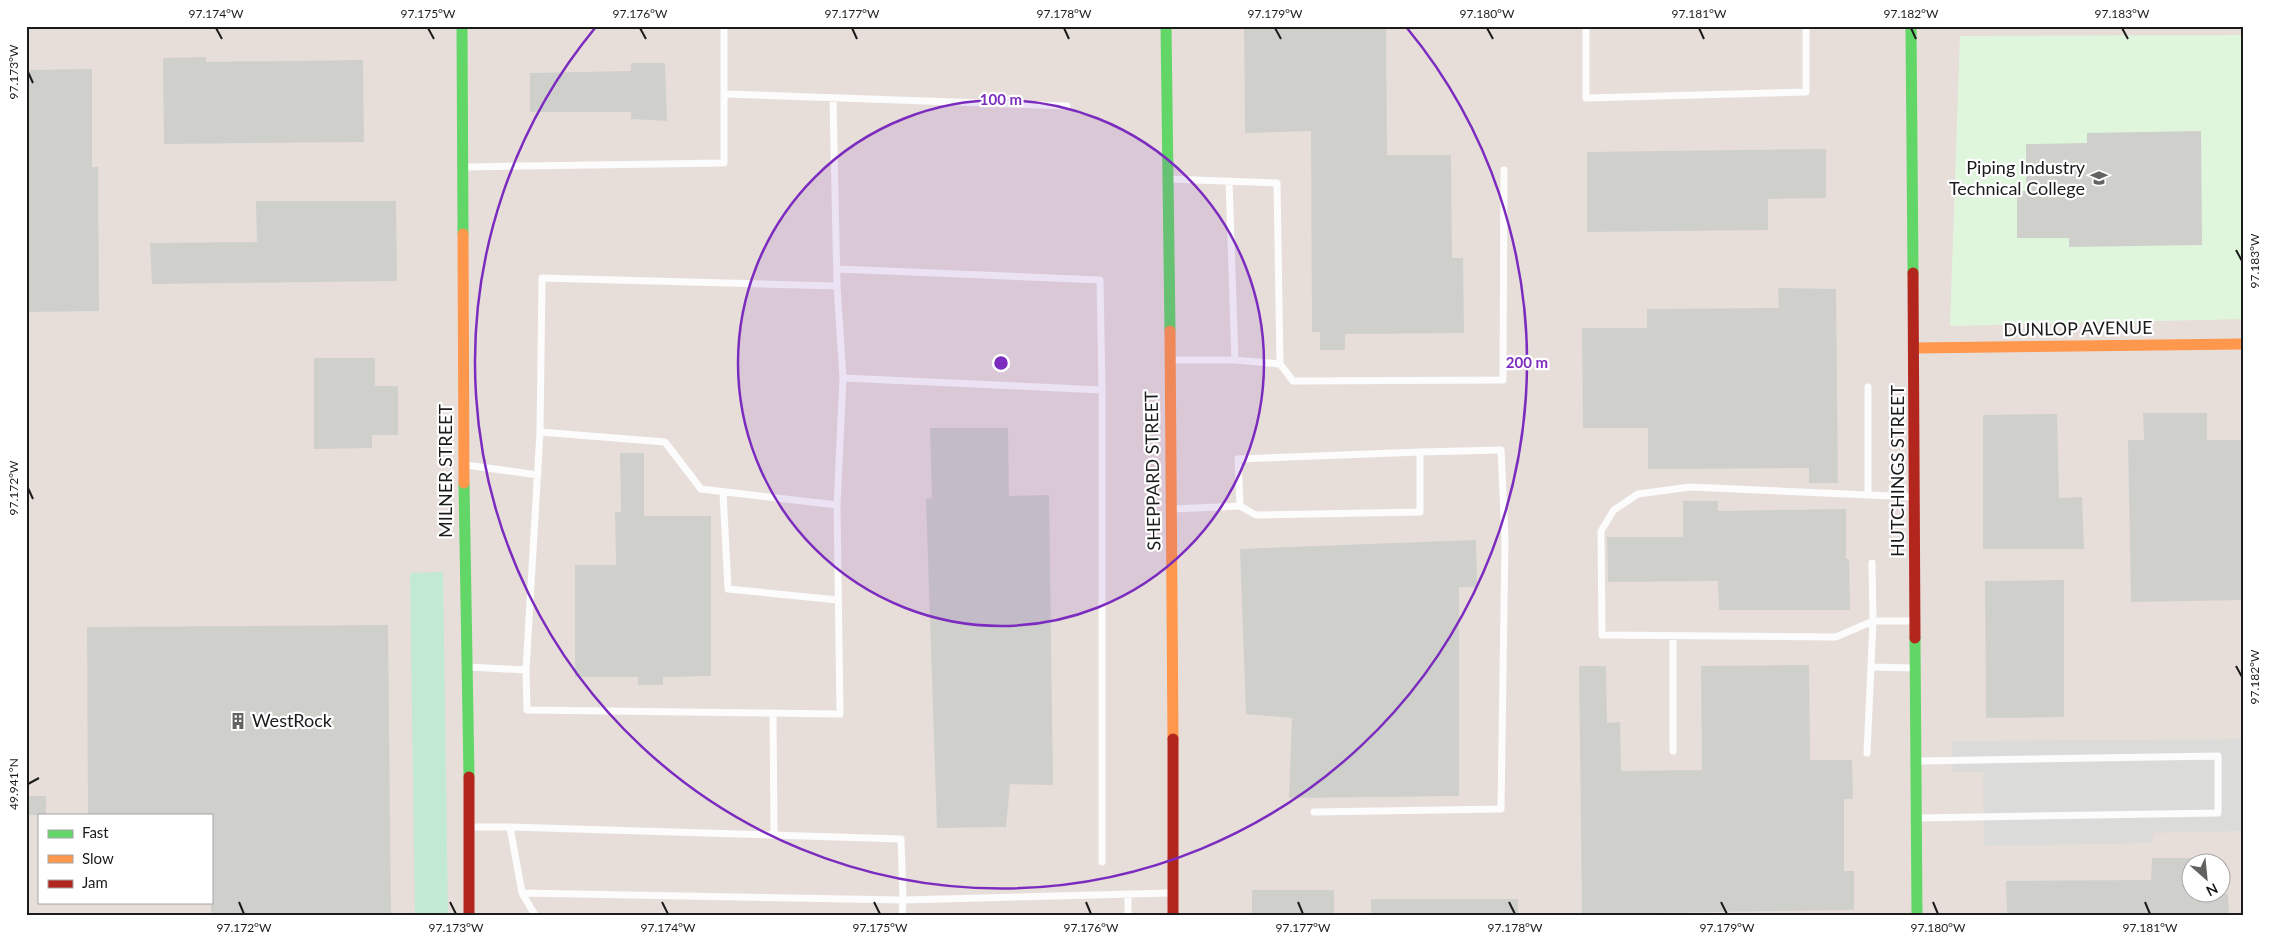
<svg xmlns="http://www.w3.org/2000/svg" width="2269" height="941" font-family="Lato,sans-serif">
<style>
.industrial{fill:#e7deda;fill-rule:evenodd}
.education{fill:#dff6dd}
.grass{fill:#c2ead2}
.parking{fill:#dbdcd9}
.building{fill:#cfd0cb}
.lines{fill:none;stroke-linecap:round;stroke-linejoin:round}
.lane{stroke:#fbfcfb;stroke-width:7}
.fast{stroke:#63d668;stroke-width:11}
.slow{stroke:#ff974d;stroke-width:11}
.jam{stroke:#b3261e;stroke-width:11}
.ticks{fill:none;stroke:#1b1b1b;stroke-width:2}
.ring{fill:none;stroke:#7b2cbf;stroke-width:2.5}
.labels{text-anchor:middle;stroke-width:4.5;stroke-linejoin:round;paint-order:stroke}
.poi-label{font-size:18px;fill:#1b1b1b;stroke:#fff;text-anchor:end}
.street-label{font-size:18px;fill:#1b1b1b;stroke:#fff}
.centre{fill:#7b2cbf;stroke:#fff;stroke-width:2.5}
.ring-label{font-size:15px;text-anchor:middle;font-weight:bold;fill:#7b2cbf;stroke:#fff;stroke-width:4.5;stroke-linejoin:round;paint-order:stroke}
.neatline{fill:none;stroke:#1b1b1b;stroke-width:2}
.ticks-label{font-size:12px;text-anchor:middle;fill:#1b1b1b}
</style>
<rect width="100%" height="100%" fill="#e6eae3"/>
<!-- industrial -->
<path class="industrial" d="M26 26H2243V915H26ZM39 815H211V902H39ZM2192 864H2222V894H2192Z"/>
<!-- education -->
<path class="education" d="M2243 35V319L1950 326 1960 36Z"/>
<!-- grass -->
<path class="grass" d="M443 572 448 915H415L410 573Z"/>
<!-- parking -->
<path class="parking" d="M2241 739 2242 831 2153 833V843L1984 846 1983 772H1953L1952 741Z"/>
<!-- building -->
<path class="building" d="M1244 26H1386L1387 155H1451L1452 258H1463L1464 333 1345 334V350H1320V332H1312L1311 131 1245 133Z
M206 57V62L363 60 364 142 164 144 163 58Z
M631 63H665L667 121 631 119V112H530V73L631 71Z
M92 69V167H98L99 311 26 312V70Z
M2201 131 2202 245 2069 247V238H2017V191H2026V144L2087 143V133Z
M1826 149V198L1768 199V230L1587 232V152Z
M256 201H396L397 281 152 284 150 243 257 242Z
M1778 288 1836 289 1838 483H1809V468L1648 469V428H1583L1582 328H1647V309L1779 308Z
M314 358H375V386H398V435H372V448L314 449Z
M2143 413H2207V440H2243V600L2131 602 2128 440H2144Z
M2057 414 2059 498 2082 497 2084 549H1983V415Z
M930 428H1008L1009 496 1049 495 1053 785 1010 784 1006 827 937 828 926 499 932 498Z
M620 453H644V516H711V676L663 677V685H638V677H575V565H616L615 512H621Z
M1683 501H1718V511L1846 509V559H1849L1850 610H1719L1718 581 1608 582 1607 537H1683Z
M1476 540 1477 587H1459V796L1289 798 1292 718 1246 714 1240 549Z
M2064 580V717L1986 718 1985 581Z
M388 625 391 915H211V815H88L87 627Z
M1809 665 1810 760H1852L1853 799H1844V871H1854V910L1582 914 1579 666H1606L1607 723 1620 722 1621 771 1702 770 1701 666Z
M26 796H46V815H26Z
M2152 858H2192V894H2228L2229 915H2007L2006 881 2151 880Z
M1252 890H1334V915H1252Z
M1371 899H1518V915H1371Z"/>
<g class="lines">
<!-- lane -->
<path class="lane" d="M1586 26V98L1806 92V26
M725 94 1067 106
M833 99 837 286 843 378 837 505 840 714 527 710 526 670 540 432 542 278 837 286
M465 167 724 163V26
M1168 179 1277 183 1280 364
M1229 181 1235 360
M837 269 1100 280 1102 390
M1172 360H1235L1280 364 1293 381 1503 380 1504 170
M843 378 1102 390V862
M1868 387V495
M540 432 665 442 701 489 837 505
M466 465 538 475
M723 492 728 589 838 600
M1173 509 1240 506 1256 515 1420 512V452L1238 459 1240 506
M1913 621H1873L1836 637 1602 635 1601 531 1614 510 1638 494 1690 487 1914 497
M469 667 526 670
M1871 667 1914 668
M773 713 774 834
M1673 751V637
M1867 753 1873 621 1872 563
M1314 812 1501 809 1505 538 1501 450 1420 452
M1917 818 2218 813V756L1919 761
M473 827H510
M522 893 903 900 902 915
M1128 895V915
M535 915 522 893 510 827 901 839 903 900 1170 893"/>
<!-- fast -->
<path class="fast" d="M462 26 463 234
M1166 26 1170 331
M1911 26 1913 273
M464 483 469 777
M1915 638 1917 915"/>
<!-- slow -->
<path class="slow" d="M463 234 464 483
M1170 331 1173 739
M1915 348 2243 344"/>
<!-- jam -->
<path class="jam" d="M1913 273 1915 638
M1173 739V915
M469 777V915"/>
</g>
<!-- ticks -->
<path class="ticks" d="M216 28 222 39M428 28 434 39M640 28 646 39M852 28 857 39M1064 28 1069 39M1275 28 1281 39M1487 28 1493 39M1699 28 1704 39M1911 28 1916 39M2122 28 2128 39M28 72 33 83M2236 250 2242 261M28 488 33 499M2236 666 2242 677M28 784 39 778M239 902 244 914M450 902 456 914M662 902 668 914M874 902 880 914M1086 902 1091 914M1298 902 1303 914M1509 902 1515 914M1721 902 1727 914M1933 902 1938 914M2145 902 2150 914"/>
<!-- distance rings -->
<circle cx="1001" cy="363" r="263" fill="#7b2cbf" fill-opacity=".12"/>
<g class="ring">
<circle cx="1001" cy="363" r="263"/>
<path d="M1407 28A526 526 0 1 1 595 28"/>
</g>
<!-- icons -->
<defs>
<g id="university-bare" transform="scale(1.35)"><path d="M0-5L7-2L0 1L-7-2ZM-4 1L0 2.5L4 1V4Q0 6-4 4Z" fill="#626361" stroke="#fff" stroke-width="2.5" paint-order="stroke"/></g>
<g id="building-bare" transform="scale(1.35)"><path d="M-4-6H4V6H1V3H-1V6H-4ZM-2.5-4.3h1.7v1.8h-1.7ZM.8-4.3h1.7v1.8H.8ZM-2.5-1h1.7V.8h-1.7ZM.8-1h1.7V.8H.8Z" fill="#626361" stroke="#fff" stroke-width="2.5" paint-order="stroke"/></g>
</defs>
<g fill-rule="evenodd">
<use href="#university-bare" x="2099" y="178"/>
<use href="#building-bare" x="238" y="721"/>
</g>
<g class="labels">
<!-- poi labels -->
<g class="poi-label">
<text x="2085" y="174">Piping Industry<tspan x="2085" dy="21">Technical College</tspan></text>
<text x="252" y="727" text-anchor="start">WestRock</text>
</g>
<!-- street labels -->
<g class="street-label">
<text transform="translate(2078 329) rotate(-1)" y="6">DUNLOP AVENUE</text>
<text transform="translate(446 471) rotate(-90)" y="6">MILNER STREET</text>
<text transform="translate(1153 471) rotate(-91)" y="6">SHEPPARD STREET</text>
<text transform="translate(1898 471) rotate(-90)" y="6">HUTCHINGS STREET</text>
</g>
</g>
<circle cx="1001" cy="363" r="8" class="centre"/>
<g class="ring-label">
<text x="1001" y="105">100 m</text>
<text x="1527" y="368">200 m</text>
</g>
<!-- border -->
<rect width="2269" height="941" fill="none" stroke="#ffffff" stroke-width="55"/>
<!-- legend -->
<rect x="38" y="814" width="175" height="90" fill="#ffffff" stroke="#a4a4a4"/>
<rect x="48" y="830" width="25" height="8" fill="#63d668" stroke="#a4a4a4"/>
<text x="82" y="838" font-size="15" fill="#1b1b1b">Fast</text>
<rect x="48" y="855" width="25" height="8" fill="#ff974d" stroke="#a4a4a4"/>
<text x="82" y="864" font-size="15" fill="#1b1b1b">Slow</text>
<rect x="48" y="880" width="25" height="8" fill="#b3261e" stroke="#a4a4a4"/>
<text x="82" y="888" font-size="15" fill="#1b1b1b">Jam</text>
<!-- north arrow -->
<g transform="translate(2206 878) rotate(153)"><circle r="24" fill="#ffffff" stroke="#a4a4a4"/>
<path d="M0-4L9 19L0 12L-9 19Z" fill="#626361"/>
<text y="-8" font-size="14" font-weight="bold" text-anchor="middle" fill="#1b1b1b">N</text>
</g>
<rect x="28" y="28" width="2214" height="886" class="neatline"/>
<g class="ticks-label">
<text x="216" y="18">97.174°W</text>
<text x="428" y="18">97.175°W</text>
<text x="640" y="18">97.176°W</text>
<text x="852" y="18">97.177°W</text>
<text x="1064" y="18">97.178°W</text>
<text x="1275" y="18">97.179°W</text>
<text x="1487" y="18">97.180°W</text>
<text x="1699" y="18">97.181°W</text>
<text x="1911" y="18">97.182°W</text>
<text x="2122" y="18">97.183°W</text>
<text transform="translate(14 72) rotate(-90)" y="4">97.173°W</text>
<text transform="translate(2255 261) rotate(-90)" y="4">97.183°W</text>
<text transform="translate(14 488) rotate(-90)" y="4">97.172°W</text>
<text transform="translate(2255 677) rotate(-90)" y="4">97.182°W</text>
<text transform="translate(14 784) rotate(-90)" y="4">49.941°N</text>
<text x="244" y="932">97.172°W</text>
<text x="456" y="932">97.173°W</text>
<text x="668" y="932">97.174°W</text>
<text x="880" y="932">97.175°W</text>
<text x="1091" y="932">97.176°W</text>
<text x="1303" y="932">97.177°W</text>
<text x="1515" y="932">97.178°W</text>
<text x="1727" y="932">97.179°W</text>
<text x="1938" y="932">97.180°W</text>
<text x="2150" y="932">97.181°W</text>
</g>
</svg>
